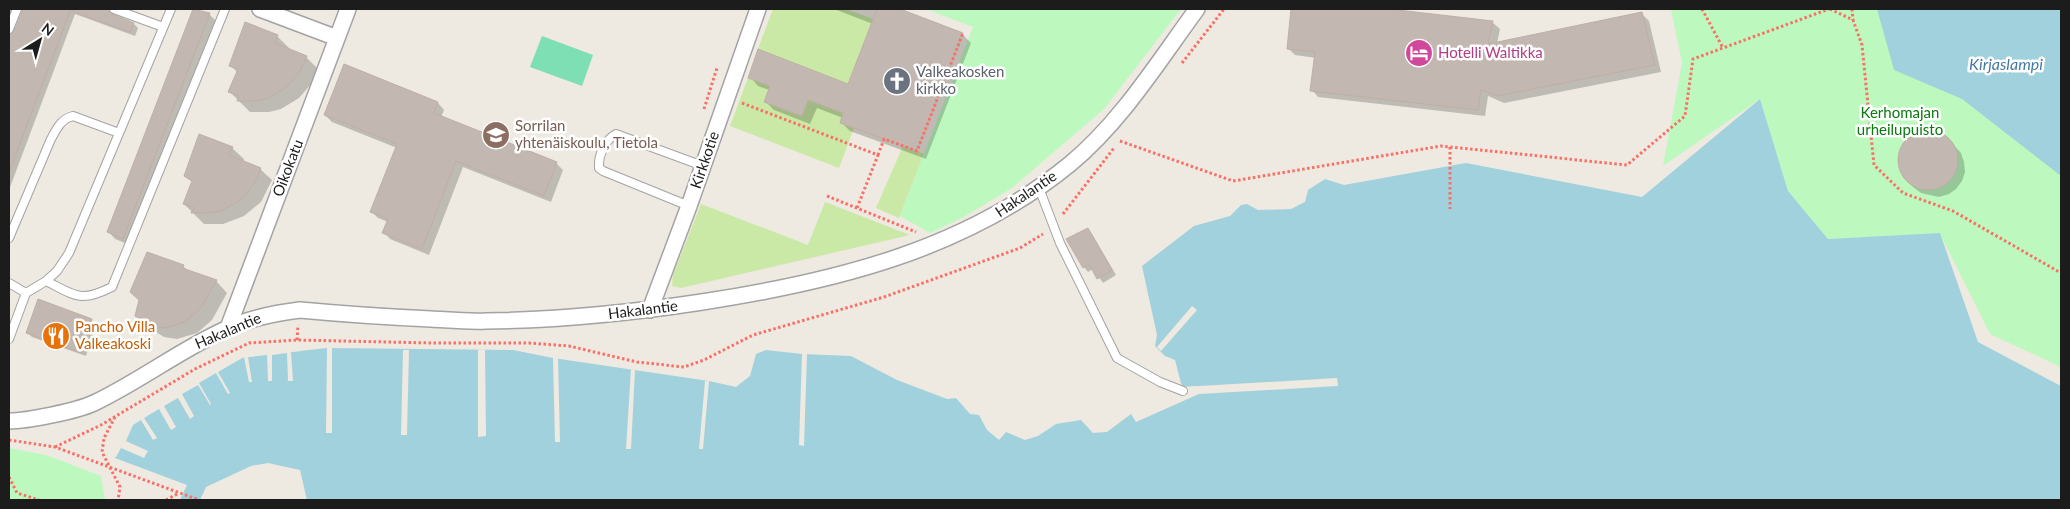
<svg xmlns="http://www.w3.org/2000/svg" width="2070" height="509" font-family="Lato,sans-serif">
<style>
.grass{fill:#cae9a6}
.park{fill:#bdf9bf}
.pitch{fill:#7edeb4}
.water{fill:#a1d1dc}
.pier{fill:#eee9e1}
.shadow{fill:#0003}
.building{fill:#c2b8b1;stroke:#bfafa4}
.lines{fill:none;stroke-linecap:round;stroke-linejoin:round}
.lane-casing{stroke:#a3a3a3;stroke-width:10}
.street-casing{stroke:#a3a3a3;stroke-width:18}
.path{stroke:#fa6f66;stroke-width:3;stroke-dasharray:2.5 2.5;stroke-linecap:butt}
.lane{stroke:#fff;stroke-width:8}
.street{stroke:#fff;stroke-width:15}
.labels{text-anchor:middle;stroke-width:5;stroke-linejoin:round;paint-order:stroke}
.hotel-label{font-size:15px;fill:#b23c85;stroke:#fff;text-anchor:start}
.worship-label{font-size:15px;fill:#5b616d;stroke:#fff;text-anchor:start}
.park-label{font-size:15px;fill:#0b790f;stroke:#fff}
.education-label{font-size:15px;fill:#785e54;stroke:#fff;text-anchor:start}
.street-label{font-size:15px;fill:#1c1c1c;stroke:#fff}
.food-label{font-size:15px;fill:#c56008;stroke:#fff;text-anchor:start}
.water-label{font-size:16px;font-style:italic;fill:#467aa3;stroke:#fff}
</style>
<rect width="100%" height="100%" fill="#eee9e1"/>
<!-- grass -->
<path class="grass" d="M773 9H846L873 19 848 84 758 49Z
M748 78 770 86 764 102 801 116 808 100 843 113 840 123 854 128 839 168 730 126Z
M903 146 924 154 899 218 876 208Z
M825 202 910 235 681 288 672 286 673 275 701 204 808 245Z"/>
<!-- park -->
<path class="park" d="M926 9H1181L1104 109 1012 188 962 218 930 233 900 216 973 27Z
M1671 9H2061V367L1990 334 1940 234 1828 239 1788 191 1760 99 1663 166 1682 63Z
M9 448 46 455 101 476 105 500H9Z"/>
<!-- pitch -->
<path class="pitch" d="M542 36 593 55 582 86 530 67Z"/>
<!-- water -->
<path class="water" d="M1877 9H2061V176L1962 99 1894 70Z
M1760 99 1788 191 1828 239 1940 233 1978 342 2061 386V500H307L300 470 268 463 251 466 206 487 200 500H180L187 485 115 458 122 436 132 423 237 358 327 348 513 350 553 358 709 381 736 387 750 376 756 354 766 350 802 354 851 356 897 380 947 399 956 398 970 414 979 415 987 430 999 440 1006 432 1025 440 1038 436 1056 424 1081 420 1093 433 1107 432 1131 414 1136 422 1199 394 1201 386 1182 387 1175 360 1165 356 1155 346 1157 335 1142 266 1194 226 1230 216 1241 205 1247 204 1258 210 1291 209 1305 202 1308 190 1325 179 1344 185 1466 163 1642 197Z"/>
<!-- pier -->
<path class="pier" d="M1192 306 1197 310 1161 351 1157 347Z
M327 348H332V433H326Z
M301 349V351L291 352 293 381H288L287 353 272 355V381H268L267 355 248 357 252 382H249L244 357 218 372 230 393 228 394 216 373 199 383 211 404 210 405 198 385 182 394 194 416 190 419 178 398 164 406 176 427 171 430 159 409 144 418 157 438 153 440 141 420 133 425 126 441 148 451 144 458 121 448 116 457 114 456 120 435 131 421 237 355Z
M403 350H409L407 435H401Z
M478 350H485L486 436 478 437Z
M802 354H807L804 446 799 445Z
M553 358H558L560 442H555Z
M631 369 635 370 631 449H626Z
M1337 378 1338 386 1199 394H1193L1196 392 1198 389H1183L1182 387Z
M705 381H709L703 449H699Z"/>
<!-- shadow -->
<path class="shadow" d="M9 9H19L9 30Z
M23 9H116L113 16 134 24 138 28 135 36 75 14 9 190V35L15 32Z
M194 9 209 14 216 21 130 245 115 239 109 232Z
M834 9H896L962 34 971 43 926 159 850 131 841 122 843 118 817 108 810 124 774 110 765 101 769 90 758 86 750 77 849 86 873 24Z
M1293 9H1379L1493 23 1500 29 1497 43 1642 14 1649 21 1661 72 1504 103 1488 96 1485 116 1318 97 1312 90 1316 58 1295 55 1288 48Z
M277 36 289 48 288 50 306 57 318 69 312 83 299 98 281 109 269 112H250L230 92 238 73 230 65Z
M438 103 444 110 441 117 556 163 563 170 551 202 463 167 429 255 390 239 384 232 388 222 378 218 371 211 397 148 332 122 325 115Z
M1929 131 1939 133 1947 138 1961 153 1964 162 1965 172 1962 181 1956 189 1949 194 1939 197 1921 193 1913 187 1901 171 1899 161 1900 152 1904 143 1911 136 1920 132Z
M232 148 244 159 243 162 260 169 272 180 261 202 244 216 223 224H204L184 204 193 183 186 176Z
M1087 229 1092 234 1116 275 1103 283 1093 269 1088 272 1084 267Z
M148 254 183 266 189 272 216 281 227 293 212 320 197 333 177 339 164 337 148 327 137 315Z
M91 320 96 325 86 356 32 337 28 333Z"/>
<!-- building -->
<path class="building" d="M23 9H71L10 170 9 169V35L14 31Z
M72 9H108L112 14 134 23 130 32 72 11Z
M193 9 210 13 123 239 107 232Z
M877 9H900L963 33 917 151 840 123 843 113 808 100 802 116 764 102 770 86 748 78 758 49 848 84Z
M1291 9H1389L1493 21 1488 44 1642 12 1655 65 1497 96 1481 90 1478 110 1310 91 1315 52 1287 49Z
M245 22 278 35 275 43 307 56 300 71 287 87 269 98 257 101H237L239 96 228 92 238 69 229 66Z
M344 64 438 102 434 113 557 162 544 196 456 161 422 249 382 233 388 219 370 212 397 144 324 115Z
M1898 160a30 30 0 1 1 60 0a30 30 0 1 1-60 0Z
M199 134 233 147 229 155 261 168 255 183 242 199 223 210 211 213H191L194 208 183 204 192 181 184 176Z
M1088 228 1112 270 1097 279 1089 264 1083 268 1066 239Z
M147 252 184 265 182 268 217 280 201 308 185 322 165 328 157 327 151 326 135 316 139 300 130 292Z
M38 299 92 319 82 353 26 333Z"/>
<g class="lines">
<!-- lane casing -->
<g class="lane-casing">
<path id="lane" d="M114 9 163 27
M9 29 17 9
M1039 188 1060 243 1117 358 1160 382 1183 391
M689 206 603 171 599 168C598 155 605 140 616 134L703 166
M9 238 51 139C57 128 61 119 73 116L119 133
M46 281C76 296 80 303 112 287L225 9
M9 283 26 293
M9 339 26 293 46 281 57 271 69 253 171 9"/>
</g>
<!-- street casing -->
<g class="street-casing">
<path id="street" d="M260 9 337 38
M650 310 689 206 758 9
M228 328 348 9
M9 421C27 421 77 411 94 403 140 381 180 350 226 329 250 318 275 313 300 310 343 314 387 317 431 319 449 320 468 322 486 321 558 320 630 313 702 302 833 282 965 250 1070 164 1121 122 1158 62 1197 9"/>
</g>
<!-- path -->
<path class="path" d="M1702 9 1723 48
M1830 9 1853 20 1862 45 1874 165 1903 193 1953 211 2061 273
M1852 9 1853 20
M1182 63 1224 9
M742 103 878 155 857 208
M704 109 717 68
M1120 141 1233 181 1441 146 1627 165 1685 116 1693 59 1829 9
M1450 147V209
M878 155 884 139 917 151 963 33
M827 196 916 232
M1063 214 1114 148
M297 340 298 325
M115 417 104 438 102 452 120 487 118 500
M9 440 55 447 199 500
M55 447 101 425 195 369 249 343 297 340 433 343H529L569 346 637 362 684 367 704 360 753 335 884 297 1020 248 1043 234
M9 477 17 493 39 500
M166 500 179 493"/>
<!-- lane -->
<use href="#lane" class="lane"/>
<!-- street -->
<use href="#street" class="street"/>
</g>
<!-- icons -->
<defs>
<g id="hotel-disc" transform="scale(1.4375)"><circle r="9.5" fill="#d1479c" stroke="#fff"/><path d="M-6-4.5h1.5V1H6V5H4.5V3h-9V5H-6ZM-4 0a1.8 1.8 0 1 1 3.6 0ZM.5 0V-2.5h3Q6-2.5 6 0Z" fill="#fff"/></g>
<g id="church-disc" transform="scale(1.4375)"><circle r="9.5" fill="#6b7280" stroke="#fff"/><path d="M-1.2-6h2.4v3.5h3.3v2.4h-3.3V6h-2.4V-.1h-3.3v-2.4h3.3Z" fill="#fff"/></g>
<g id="school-disc" transform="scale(1.4375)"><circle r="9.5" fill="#8d6e63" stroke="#fff"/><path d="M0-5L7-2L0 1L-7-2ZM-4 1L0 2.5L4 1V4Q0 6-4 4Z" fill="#fff"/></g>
<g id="restaurant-disc" transform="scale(1.4375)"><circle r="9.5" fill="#e8710a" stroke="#fff"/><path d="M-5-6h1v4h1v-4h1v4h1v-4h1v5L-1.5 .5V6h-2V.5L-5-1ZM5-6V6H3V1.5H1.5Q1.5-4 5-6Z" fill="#fff"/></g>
</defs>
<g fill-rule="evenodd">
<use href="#hotel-disc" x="1419" y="53"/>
<use href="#church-disc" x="897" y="81"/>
<use href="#school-disc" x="496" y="135"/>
<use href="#restaurant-disc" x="56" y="336"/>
</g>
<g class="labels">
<!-- hotel labels -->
<g class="hotel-label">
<text x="1438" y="58">Hotelli Waltikka</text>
</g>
<!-- worship labels -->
<g class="worship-label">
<text x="916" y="77">Valkeakosken<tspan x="916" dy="17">kirkko</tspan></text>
</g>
<!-- park labels -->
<g class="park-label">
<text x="1900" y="118">Kerhomajan<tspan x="1900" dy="17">urheilupuisto</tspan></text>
</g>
<!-- education labels -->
<g class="education-label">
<text x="515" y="131">Sorrilan<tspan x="515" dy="17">yhtenäiskoulu, Tietola</tspan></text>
</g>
<!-- street labels -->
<g class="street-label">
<text transform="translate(705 160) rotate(-71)" y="5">Kirkkotie</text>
<text transform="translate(288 168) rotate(-69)" y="5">Oikokatu</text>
<text transform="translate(1026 194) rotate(-34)" y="5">Hakalantie</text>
<text transform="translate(643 310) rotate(-7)" y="5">Hakalantie</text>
<text transform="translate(228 331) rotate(-23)" y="5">Hakalantie</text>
</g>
<!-- food labels -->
<g class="food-label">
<text x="75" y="332">Pancho Villa<tspan x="75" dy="17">Valkeakoski</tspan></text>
</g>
<!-- water labels -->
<g class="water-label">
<text x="2006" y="70">Kirjaslampi</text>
</g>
</g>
<!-- border -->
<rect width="2070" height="509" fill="none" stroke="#1c1c1c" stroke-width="20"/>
<!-- north arrow -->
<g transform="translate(40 40) rotate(37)" stroke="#ffffff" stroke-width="4" paint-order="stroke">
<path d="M0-4L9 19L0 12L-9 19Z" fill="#1c1c1c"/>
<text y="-8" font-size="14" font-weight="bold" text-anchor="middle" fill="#1c1c1c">N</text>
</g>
</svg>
